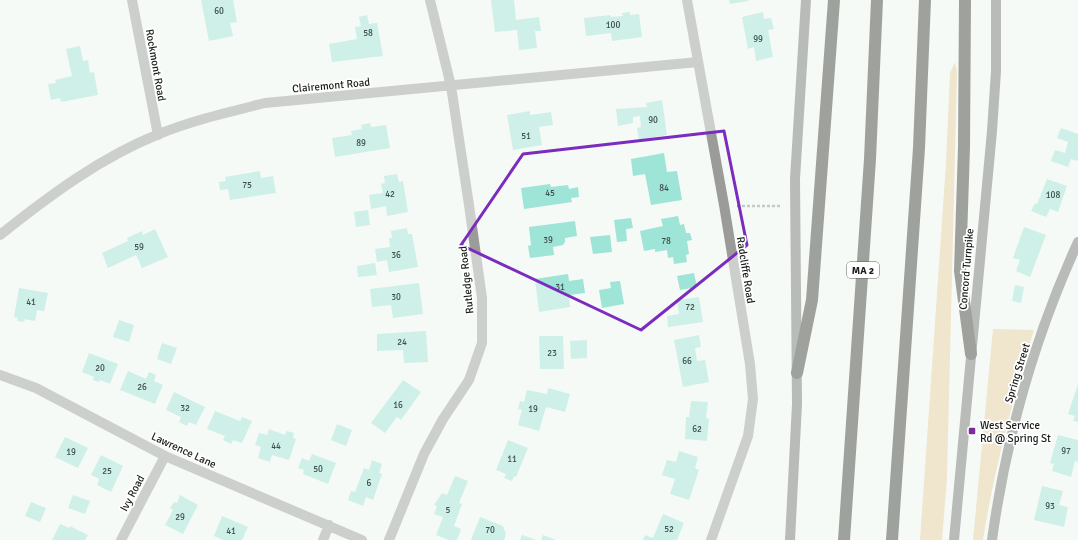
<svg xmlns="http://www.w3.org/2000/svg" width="1078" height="540" font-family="Signika,sans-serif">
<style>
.green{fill:#e9cd9c}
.building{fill:#9ee4d7}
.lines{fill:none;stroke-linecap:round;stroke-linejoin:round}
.path{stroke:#8d908d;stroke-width:2.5;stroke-dasharray:3 2;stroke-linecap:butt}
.street{stroke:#9b9b99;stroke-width:10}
.secondary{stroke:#6e6f6b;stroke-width:10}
.highway{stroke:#363732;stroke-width:12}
.marked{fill:none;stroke:#7b2cbf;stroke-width:3;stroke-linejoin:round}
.poi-dot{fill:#7c2b9c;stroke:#fff;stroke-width:1.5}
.labels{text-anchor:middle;stroke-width:3.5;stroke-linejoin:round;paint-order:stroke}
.number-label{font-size:9px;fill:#3c4f4a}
.shield{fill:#fff;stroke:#5f615f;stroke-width:1}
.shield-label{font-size:10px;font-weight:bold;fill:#1b1d1b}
.street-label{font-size:11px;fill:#1b1d1b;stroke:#fff}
.poi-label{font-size:11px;fill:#1b1d1b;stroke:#fff;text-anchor:start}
</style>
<rect width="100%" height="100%" fill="#f5faf6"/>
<!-- green -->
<path class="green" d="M955 62 957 71 947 478 942 540H920L946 163 950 73Z
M993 329 1034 330C1013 399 994 469 983 540H973Z"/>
<!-- building -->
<path class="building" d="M201 0H233L237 22 230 23 233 36 209 41Z
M491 0H514L516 20 539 17 541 31H535L537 48 519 50 517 30 495 32Z
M729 0H748V1L730 4Z
M630 12V15L639 14 642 37 612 41 611 33 586 36 584 18 610 15 611 17 623 16 622 13Z
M763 12 764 19 771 18 774 29 768 30 773 57 756 61 754 47 748 49 742 17Z
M367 15 369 24 377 23 383 56 332 62 329 44 357 39 355 27 361 26 359 17Z
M80 46 83 61 88 60 90 73 94 72 98 95 61 102 60 98 51 100 48 84 56 83 55 80 72 76 66 49Z
M662 100 667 135 639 140 637 128 641 127 640 116 633 117V123L618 126 616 109 647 107 646 103Z
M530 111V115L551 112 553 125 539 127 542 145 513 150 507 115Z
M370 123 371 127 386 125 390 148 335 157 332 138 352 135 351 131 362 129 361 125Z
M1061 128 1078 134V161L1071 159 1068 167 1051 161 1055 150 1065 153 1068 142 1057 138Z
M664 153 667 172 677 171 682 200 651 205 645 174 633 176 631 159Z
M260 171 261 178 273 176 276 193 230 200 228 189 220 190 219 182 226 181 225 177Z
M397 174 399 182 403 181 408 212 387 216 386 206 371 209 369 195 383 193 381 184 385 183 384 176Z
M1047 179 1067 186 1058 212 1050 209 1046 217 1031 211 1035 203 1037 204Z
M550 184 551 187 568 185 569 189 578 187 579 197 571 198 572 202 524 209 521 188Z
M368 210 370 225 356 227 354 212Z
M678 216 680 225 684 224 686 233H690L692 240 687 241 689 254 686 255 687 262 674 264 673 257 668 258 667 250 655 252V249L644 251 640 231 663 226 661 219Z
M631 218 633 228 626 229 627 241 617 242 614 220Z
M575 221 577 236 565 238V242L563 245 553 247 554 255 530 258 528 246 531 245 529 227Z
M1024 227 1046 235 1030 277 1016 271 1020 260 1013 258Z
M407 228 408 234H412L418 267 389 272 387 260 377 262 375 249 390 247 389 238H392L391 231Z
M155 229 168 257 142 268 136 255 108 268 102 253 128 241 127 238 142 231 143 235Z
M610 235 612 252 593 254 590 237Z
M375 263 377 275 358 277 357 266Z
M694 273 697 287 680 290 677 276Z
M568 274 569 281 583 279 585 293 569 295 570 307 539 312 535 279Z
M620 281 624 304 602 308 599 290 611 288 610 282Z
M419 283 423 314 393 318 391 305 372 307 370 289Z
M1015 285 1024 287 1021 303 1012 301Z
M19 288 48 293 44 311 37 310 35 321 25 319 24 322 17 321 18 318 14 317Z
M699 297 703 322 668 327 667 316 679 314 677 300Z
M119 320 134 325 129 342 113 337Z
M426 331 428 362 404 363 403 350 377 351V334Z
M699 335 701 347 695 348 697 361 705 360 709 382 683 387 674 340Z
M539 336H563L564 369H540Z
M587 340V358L571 359 570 341Z
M162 343 177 348 171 364 157 359Z
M89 353 118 364 110 384 100 380 99 382 93 380 94 377 82 372Z
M128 371 146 379 149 372 156 375 154 381 163 385 155 404 120 390Z
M403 380 421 392 401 420 397 417 385 433 371 423Z
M1078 384V422L1073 421 1075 416 1068 414Z
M548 388 570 394 565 412 546 407 539 431 518 425 522 410 518 409 520 401 524 402 527 390 547 394Z
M174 392 205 407 196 425 189 422 187 426 179 422 181 417 166 410Z
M691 401 708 402 706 418 709 419 707 441 685 439 686 417H689Z
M215 411 240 421 242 417 252 421 242 443 233 440 231 444 223 440 225 436 207 429Z
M337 424 352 430 346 446 331 440Z
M269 429 285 435 287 431 294 433 293 438 296 439 289 460 272 455 270 462 258 458 261 447 255 445 259 433 267 435Z
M1058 435 1078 440V462L1075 461 1071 477 1052 471 1054 464 1050 463Z
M65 437 88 448 78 468 55 457Z
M508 440 528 448 516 477 514 476 512 481 504 478 506 474 496 470Z
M679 451 698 457 695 468 699 470 689 500 670 494 675 479 662 475 667 460 676 462Z
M312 454 336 463 328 484 303 474 304 470 298 468 302 458 309 461Z
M101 455 123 466 111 492 97 485 99 479 91 475Z
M372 460 382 464 379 473 382 474 373 500 366 497 363 506 348 500 351 491 355 492 364 468 369 470Z
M455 476 468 481 459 503 462 504 454 526 461 529 457 540H449L436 535 443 517 434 514 437 506 434 505 442 493 447 495Z
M1042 486 1063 491 1059 505 1068 507 1064 527 1034 520Z
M73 495 90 501 85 514 68 508Z
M180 495 198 505 183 534 165 525 173 510 170 508 174 502 177 503Z
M31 502 46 508 40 522 25 516Z
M663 514 684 523 677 540H643L645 535 653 538Z
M222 516 248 527 242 540H223L214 536Z
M480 517 503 526 506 534 504 540H471Z
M60 524 69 528 70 526 88 535 85 540H52Z
M522 535 537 540H520Z
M543 535 556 540H541Z"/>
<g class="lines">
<!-- path -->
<path class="path" d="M737 206H782"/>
<!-- street -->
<path class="street" d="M132 0 158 135
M687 0 724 205 750 364 753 399 748 436 711 540
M0 235C49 196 101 157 159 134 194 120 229 112 265 103L698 62
M0 375 36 388 165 456 362 540
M121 540 165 456
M323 540 329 525
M389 540 424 454 443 419 469 380 482 343V298L469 205 451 86 430 0"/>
<!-- secondary -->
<path class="secondary" d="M790 540 797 404 795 179 806 0
M954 540 992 131 996 71V0
M992 540C1006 438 1035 336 1078 242"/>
<!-- highway -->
<path class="highway" d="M965 0 964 147 960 271 971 354
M797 373 812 300 834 0
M844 540 870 159 877 0
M892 540 919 148 925 0"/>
</g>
<!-- marked area -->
<path d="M0 0H1078V540H0ZM724 131 747 245 641 330 461 245 523 154Z" fill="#f5faf6" fill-opacity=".55" fill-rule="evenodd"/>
<path class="marked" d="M724 131 747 245 641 330 461 245 523 154Z"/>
<!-- markers -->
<rect class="poi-dot" x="968" y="427" width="8" height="8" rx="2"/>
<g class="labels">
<!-- number labels -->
<g class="number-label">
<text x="219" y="14">60</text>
<text x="613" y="28">100</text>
<text x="368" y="36">58</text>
<text x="758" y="42">99</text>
<text x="653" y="123">90</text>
<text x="526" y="139">51</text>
<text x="361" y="146">89</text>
<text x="247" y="188">75</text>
<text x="664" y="191">84</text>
<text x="550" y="196">45</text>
<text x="390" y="197">42</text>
<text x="1053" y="198">108</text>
<text x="548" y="243">39</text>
<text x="666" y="244">78</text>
<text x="139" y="250">59</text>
<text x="396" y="258">36</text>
<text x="560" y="290">31</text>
<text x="396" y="300">30</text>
<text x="31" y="305">41</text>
<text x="690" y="310">72</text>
<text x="402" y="345">24</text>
<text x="552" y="356">23</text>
<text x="687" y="364">66</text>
<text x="100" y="371">20</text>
<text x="142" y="390">26</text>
<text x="398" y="408">16</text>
<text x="185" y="411">32</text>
<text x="533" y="412">19</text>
<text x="697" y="432">62</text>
<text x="276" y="449">44</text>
<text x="1066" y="454">97</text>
<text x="71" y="455">19</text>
<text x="512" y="462">11</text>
<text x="318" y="472">50</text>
<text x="107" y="474">25</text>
<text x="369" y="486">6</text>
<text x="1050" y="509">93</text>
<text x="448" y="513">5</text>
<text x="180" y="520">29</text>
<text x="669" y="532">52</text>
<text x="490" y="533">70</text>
<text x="231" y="534">41</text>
</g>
<!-- shield labels -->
<rect class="shield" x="847" y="262" width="32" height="16" rx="3"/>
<g class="shield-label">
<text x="863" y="274">MA 2</text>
</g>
<!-- street labels -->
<g class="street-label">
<text transform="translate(156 65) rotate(80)" y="4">Rockmont Road</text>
<text transform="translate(331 85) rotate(-5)" y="4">Clairemont Road</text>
<text transform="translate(966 269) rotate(-85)" y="4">Concord Turnpike</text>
<text transform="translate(746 270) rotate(81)" y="4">Radcliffe Road</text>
<text transform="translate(466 280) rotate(-96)" y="4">Rutledge Road</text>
<text transform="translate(1017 373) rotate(-73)" y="4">Spring Street</text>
<text transform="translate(184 450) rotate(25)" y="4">Lawrence Lane</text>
<text transform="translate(132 493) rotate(-62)" y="4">Ivy Road</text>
</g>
<!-- poi labels -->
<g class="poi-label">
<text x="980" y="429">West Service<tspan x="980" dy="13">Rd @ Spring St</tspan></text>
</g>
</g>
</svg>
